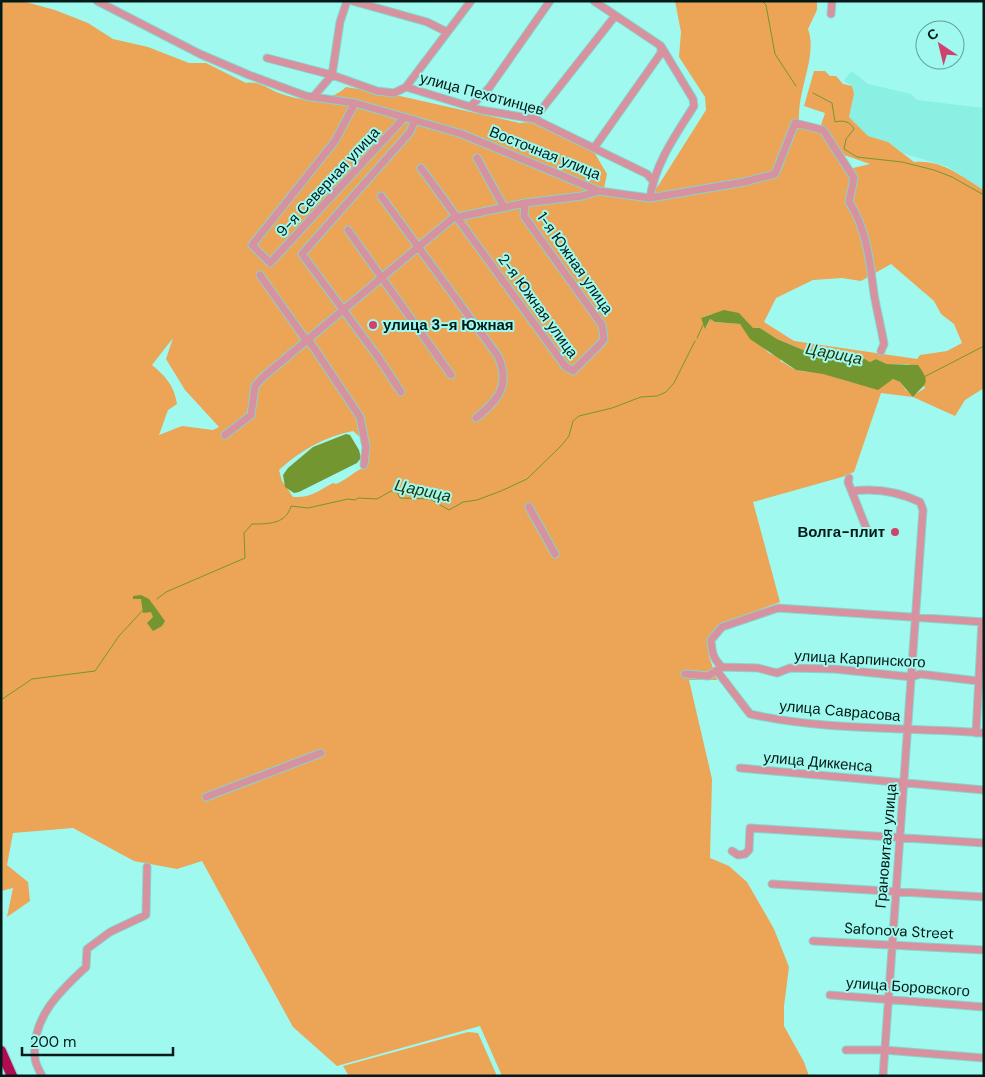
<svg xmlns="http://www.w3.org/2000/svg" width="985" height="1077" font-family="'DM Sans',sans-serif">
<style>
.built{fill:#8af0e4}
.green{fill:#eca456;fill-rule:evenodd}
.water{fill:#749631}
.lines{fill:none;stroke-linecap:round;stroke-linejoin:round}
.stream{stroke:#749631;stroke-width:1}
.minor-casing{stroke:#86d5cc;stroke-width:9}
.highway-casing{stroke:#86d5cc;stroke-width:12}
.minor{stroke:#d7919f;stroke-width:7}
.highway{stroke:#b20b51;stroke-width:10}
.poi-dot{fill:#d0426e;stroke:#a0f9ee;stroke-width:2}
.labels{text-anchor:middle;stroke-width:4;stroke-linejoin:round;paint-order:stroke}
.street-label{font-size:15px;fill:#001b18;stroke:#a0f9ee}
.poi-label{font-size:15px;font-weight:bold;fill:#001b18;stroke:#a0f9ee;text-anchor:start}
.water-label{font-size:16px;font-style:italic;fill:#253309;stroke:#a0f9ee}
</style>
<rect width="100%" height="100%" fill="#a0f9ee"/>
<!-- built -->
<path class="built" d="M851 71 868 84 911 94 917 100 984 108V190L948 167 903 153 888 142 868 136 849 117 854 94 852 86 844 81Z"/>
<!-- green -->
<path class="green" d="M1 1H22L55 10 88 23 113 39 148 47 189 63H206L246 83C257 81 266 87 276 92 299 101 327 105 346 87L391 94 520 123 530 122 594 152 607 174 603 193 645 198 658 186 706 110 705 97 679 57 681 32 675 1H817V10L808 29C818 55 797 90 799 121L820 128 825 113 804 106 814 71H825L830 76H836L843 84 852 86 854 94 849 117 868 136 888 142 914 162C941 159 961 176 984 190V388L965 400 955 416 913 397 881 393 854 472 842 477 753 502 780 602 722 624 707 639 709 656 717 680H689L712 779 710 858 729 866 747 882 774 929 789 967 784 1006V1026L804 1062 809 1076H502L480 1026 337 1066 293 1027 202 861 177 869 134 861 73 828 13 833 7 865 28 882 30 901 7 917 13 888 1 891ZM839 150 844 155 870 164 849 169ZM891 264 934 301 941 314 954 324 962 343 947 351 920 355 917 359 794 341 764 322 776 298 813 280 842 278 861 281ZM712 314 753 328H760L777 339 808 352 812 349C828 353 858 354 870 362L876 359 887 364H909L925 388 917 393 907 391 900 382 893 379C870 393 844 379 821 373 813 372 805 372 797 370 792 369 786 363 780 361L781 358 769 353 740 324 715 322 710 319 706 328 701 318ZM173 338 166 359 185 390 219 427 213 430 182 426 159 435 168 410 177 404C174 385 166 377 152 365ZM353 431 361 438 366 467C355 470 347 480 336 484L333 483C318 491 311 498 293 497L282 481 279 470C301 450 324 437 353 431Z
M468 1032 478 1033 497 1076H349L343 1066Z"/>
<!-- water -->
<path class="water" d="M724 310 739 313 753 328H760L777 339 808 352 812 349 844 353 849 357 865 359 870 362 876 359 887 364 918 365C932 384 925 383 913 397L900 382 893 379 878 390 823 374 796 370 750 339 740 324 715 322 710 319 705 329 701 318Z
M346 434 350 435 359 450 361 458 357 463 299 492 294 493 285 487 283 475 288 468 313 447Z
M141 595 149 599 165 621 162 626 153 631 147 623 153 617 151 612 143 613 141 599H133V596Z"/>
<g class="lines">
<!-- stream -->
<path class="stream" d="M762 1 766 5 775 54 796 86
M813 93 832 103 835 122C843 120 850 121 854 129L846 139 844 149 857 157 902 162 934 170 952 177 984 195
M697 338 704 323
M924 377 984 346
M157 599 166 592 245 558 244 533 252 524C269 524 286 524 291 506L308 508 348 499 355 500 358 498 377 499 391 491 397 492 400 498 430 499 449 510 463 502 477 500 501 491 527 479 561 446 569 436 573 421 579 416 612 408 641 397 657 396 666 392 674 383 695 341
M1 700 32 679 95 671 119 636 144 609"/>
<!-- minor casing -->
<g class="minor-casing">
<path id="minor" d="M97 1 200 54 249 75 306 96 355 103 462 134 599 191 650 198 744 182 775 174 795 123 823 130 854 178 849 202C867 229 870 263 874 294 877 311 881 327 884 344L881 351
M352 1 427 22 447 32
M594 1 661 46 693 99 694 106C675 136 655 164 650 198
M831 14 832 1
M267 58 332 75 377 91 394 93 406 87 481 110 534 119 647 174 653 181
M406 87 471 1
M314 96 332 75 340 22 347 1
M355 103 335 141 252 245 270 263 404 118
M471 106 489 88 550 1
M534 119 615 16
M594 148 661 53V47
M477 158 504 207
M421 168 565 366 573 371 601 343 604 339 602 325 524 216 525 203
M381 196 498 356C511 386 498 400 476 418
M348 230 451 375
M260 275 306 340 310 342 360 417 366 447 364 465
M401 392 378 357 302 254 410 132 415 120
M225 435 251 415 255 386 263 377 453 218 525 203 582 196 599 191
M849 478 848 482 869 535
M853 491C876 488 899 492 920 502L923 510 883 1076
M529 507 555 554
M722 667C713 659 712 652 711 640L722 627 778 608 984 622
M717 671 750 714C826 731 906 727 984 733
M685 674 708 676 722 667 758 668 777 673 790 668 834 669 912 677 920 674 978 681
M976 733 982 622
M740 768 984 790
M206 797 321 753
M732 851 738 855 745 854 749 850 750 828 984 843
M772 884 984 897
M813 941 984 950
M830 995 984 1007
M846 1050H884L984 1058
M42 1076C39 1070 35 1063 35 1058 31 1018 60 991 86 967L87 949 110 932 146 915 147 867"/>
</g>
<!-- highway casing -->
<g class="highway-casing">
<path id="highway" d="M1 1051 12 1076"/>
</g>
<!-- minor -->
<use href="#minor" class="minor"/>
<!-- highway -->
<use href="#highway" class="highway"/>
</g>
<!-- markers -->
<g class="poi-dot">
<circle cx="373" cy="325" r="5"/>
<circle cx="895" cy="532" r="5"/>
</g>
<g class="labels">
<!-- street labels -->
<g class="street-label">
<text transform="translate(482 94) rotate(15)" y="5">улица Пехотинцев</text>
<text transform="translate(545 153) rotate(22)" y="5">Восточная улица</text>
<text transform="translate(328 182) rotate(-47)" y="5">9-я Северная улица</text>
<text transform="translate(575 263) rotate(55)" y="5">1-я Южная улица</text>
<text transform="translate(538 306) rotate(54)" y="5">2-я Южная улица</text>
<text transform="translate(860 659) rotate(3)" y="5">улица Карпинского</text>
<text transform="translate(840 711) rotate(5)" y="5">улица Саврасова</text>
<text transform="translate(818 762) rotate(5)" y="5">улица Диккенса</text>
<text transform="translate(886 846) rotate(-85)" y="5">Грановитая улица</text>
<text transform="translate(899 931) rotate(3)" y="5">Safonova Street</text>
<text transform="translate(908 987) rotate(4)" y="5">улица Боровского</text>
</g>
<!-- poi labels -->
<g class="poi-label">
<text x="383" y="330">улица 3-я Южная</text>
<text x="885" y="537" text-anchor="end">Волга-плит</text>
</g>
<!-- water labels -->
<g class="water-label">
<text transform="translate(834 353) rotate(11)" y="6">Царица</text>
<text transform="translate(423 490) rotate(12)" y="6">Царица</text>
</g>
</g>
<!-- border -->
<rect width="985" height="1077" fill="none" stroke="#001b18" stroke-width="5"/>
<!-- north arrow -->
<g transform="translate(940 45) rotate(325)"><circle r="24" fill="#a0f9ee" stroke="#60a098"/>
<path d="M0-4L9 19L0 12L-9 19Z" fill="#d0426e"/>
<text y="-8" font-size="14" font-weight="bold" text-anchor="middle" fill="#001b18">С</text>
</g>
<!-- scale -->
<path d="M22 1047v8h151v-8" fill="none" stroke="#001b18" stroke-width="2.5"/>
<text x="30" y="1047" font-size="15" fill="#001b18" stroke="#a0f9ee" stroke-width="4" paint-order="stroke">200 m</text>
</svg>
